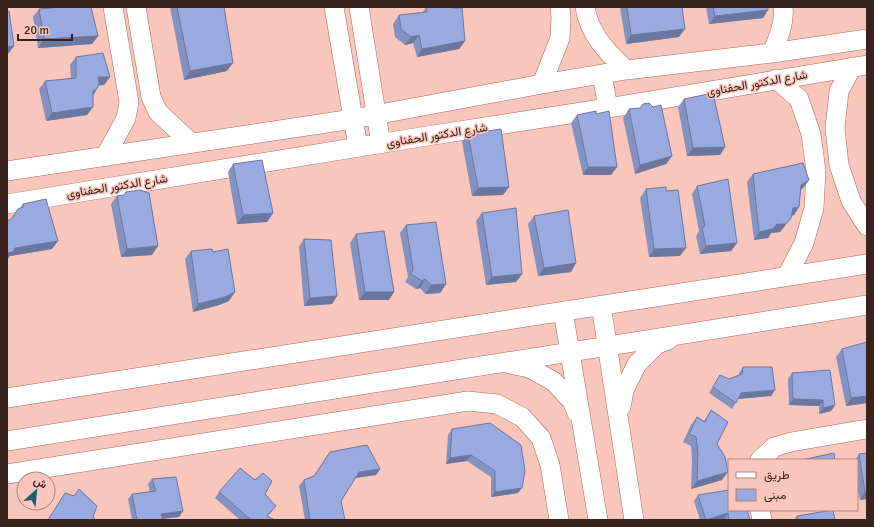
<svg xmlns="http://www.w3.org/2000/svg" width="874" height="527" font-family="Signika,Vazirmatn,sans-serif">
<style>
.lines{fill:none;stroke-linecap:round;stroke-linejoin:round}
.street-casing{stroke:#a3685d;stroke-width:20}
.street{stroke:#fff;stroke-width:19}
.wall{fill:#8492c2}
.shaded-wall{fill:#6b779e}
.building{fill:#99aae1;stroke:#6b779e}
.labels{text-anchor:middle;stroke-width:3;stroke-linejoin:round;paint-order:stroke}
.street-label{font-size:12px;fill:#39211c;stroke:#fac5ba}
</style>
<rect width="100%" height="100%" fill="#fac5ba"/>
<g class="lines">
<!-- street casing -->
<g class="street-casing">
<path id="street" d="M136 7 151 97 158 112 191 143
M334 7 358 147
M359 7 381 144
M585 7C589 34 607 52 626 70
M772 53C778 38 785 24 783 7
M852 67 839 91 835 128 839 165 851 201 867 226
M602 74 608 108
M776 79 799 99 811 134 816 171 814 208 804 243 787 276
M542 84 560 38 561 18 560 7
M105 157 126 118 129 102 113 7
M7 171 353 119 542 84 626 70 772 53 867 39
M7 204 427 136 608 108 867 65
M601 305 634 520
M563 311 598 520
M510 364 529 368 553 381 572 401 577 413
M7 398 867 264
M621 407 624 390 637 364 657 344 668 340
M7 441 867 305
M760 460 774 447 791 442 867 429
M7 474 468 401 497 404 522 417 541 438 550 465 559 520
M760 510 762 520"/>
</g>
<!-- street -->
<use href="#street" class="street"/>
</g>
<!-- wall -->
<path class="wall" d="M170 7H224L227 71 184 80Z
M620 7H682L679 37 626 44Z
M706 7H768L763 18 709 24Z
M426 8 465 41 459 49 417 57 413 43 405 45 395 37 393 24 399 15 422 13Z
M39 9 98 36 92 44 38 48 33 17Z
M76 57 110 77 104 85H99L93 95 87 115 46 121 39 89 45 81 71 78 70 65Z
M684 99 725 147 720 155 687 156 678 107Z
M653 107 672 156 666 164 635 174 623 118 629 109Z
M596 114 617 167 611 175H583L571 123 577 115Z
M468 134 509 187 503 195 472 196 462 142Z
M233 164 273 213 267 222 237 224 228 172Z
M753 174 809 180 803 188 801 190 799 207 794 215 791 216 785 226 780 232 771 233 768 238 754 240 747 182Z
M697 186 737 243 731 251 700 254 696 236 699 231 692 194Z
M646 189 666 191 680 256 649 257 640 198Z
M117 196 152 255 121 257 111 204Z
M23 204 52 249 10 256 11 219 18 209 20 208Z
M482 213 522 274 516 282 486 285 476 221Z
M534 216 576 263 571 272 538 276 528 224Z
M406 225 446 284 440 293 425 294 420 288 416 289 405 282 408 277 400 233Z
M356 234 389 300H359L350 243Z
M304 239 337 296 332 304 304 306 299 247Z
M191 251 213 252 229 301 219 305 193 312 185 259Z
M842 349 867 403 846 406 836 357Z
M743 367 775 390 771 396 738 399 732 409 709 393 720 375 729 379 739 375V373Z
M792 373 835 405 831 411 819 414V406L789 405 788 379Z
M711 410 722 480 691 489 692 461 691 446 683 442 691 425 697 417 704 421Z
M452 429 518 493 491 497V477L467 461 446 464 448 435Z
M859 454 867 499 860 500 857 485V460H855Z
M380 469 376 475 355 478 341 501 345 520H305L299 486 304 480Z
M152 479 183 511 179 517 162 519 163 520H132L128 499 132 494 150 492 148 484Z
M219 492 265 494 272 511 268 516 272 520H240L215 498Z
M698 495 750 520H724V519L720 520H700L694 501Z
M797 516 835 520H794Z"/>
<!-- shaded-wall -->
<path class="shaded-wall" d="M768 10 763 18 709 24 715 16Z
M685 29 679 37 626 44 631 35Z
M419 35 413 43 405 45 411 37Z
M98 36 92 44 38 48 44 39Z
M465 41 459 49 417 57 422 49Z
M14 46 8 54H7V47Z
M233 63 227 71 184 80 190 71Z
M98 77H110L104 85 93 86Z
M97 89 92 97 93 91Z
M93 107 87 115 46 121 52 113Z
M725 147 720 155 687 156 693 148Z
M672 156 666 164 635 174 640 165Z
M588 167H617L611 175H583Z
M809 180 803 188 795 193 801 185Z
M509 187 503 195 472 196 478 188Z
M799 207 794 215 787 217 793 208Z
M273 213 267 222 237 224 243 215Z
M791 218 780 232 771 233 768 238 754 240 759 232Z
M58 241 52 249 10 256 7 260V253L15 248Z
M737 243 731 251 700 254 706 246Z
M158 246 152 255 121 257 127 249Z
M686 248 680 256 649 257 654 249Z
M576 263 571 272 538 276 544 268Z
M522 274 516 282 486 285 492 277Z
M425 279 420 288 416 289 422 281Z
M446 284 440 293 425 294 431 285Z
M235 292 229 301 219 305 193 312 198 304Z
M365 292H394L389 300H359Z
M337 296 332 304 304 306 310 298Z
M775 390 771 396 737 399 741 393Z
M867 396V403L846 406 851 398Z
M793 399 823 400 819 406 789 405Z
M835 405 831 411 819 414 823 408Z
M471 455 467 461 446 464 450 458Z
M380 469 376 475 355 478 359 472Z
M728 472 722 480 691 489 697 481Z
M522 488 518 493 491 497 495 492Z
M865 492H867V499L860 500Z
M183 511 179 517 157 519 161 514Z
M728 513 724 519 720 520H706Z"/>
<!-- building -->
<path class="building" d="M62 7H91L98 36 44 39 39 9Z
M177 7H224L233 63 190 71Z
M429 7H453V8H462L465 41 422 49 419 35 411 37 401 29 399 15 427 12 426 8Z
M627 7H682L685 29 631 35Z
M713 7H768V10L715 16Z
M7 11H9L14 46 7 47Z
M103 53 110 77H98L99 84 97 89 93 91V107L52 113 45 81 76 78V57Z
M713 93 725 147 693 148 684 99Z
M649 103 653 107 661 105 672 156 640 165 629 109 640 108 643 104Z
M596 111V114L609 111 617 167H588L577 115Z
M501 129 509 187 478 188 468 134Z
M262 160 273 213 243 215 233 164Z
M803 163 809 180 801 185 799 207 793 208 791 218 786 224H777L773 229 759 232 753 174Z
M728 179 737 243 706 246 702 228 705 226 697 186Z
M666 187V191L678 190 686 248 654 249 646 189Z
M140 190 149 193 158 246 127 249 117 196 124 195 126 192Z
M46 199 58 241 15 248 13 252 7 253V222L8 221 12 218 18 209 23 207V204Z
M516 208 522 274 492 277 482 213Z
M568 210 576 263 544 268 534 216Z
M436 222 446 284 431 285 425 279 422 281 411 274 413 269 406 225Z
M384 231 394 292H365L356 234Z
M304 239 331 240 337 296 310 298Z
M212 249 213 252 228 249 235 292 225 297 198 304 191 251Z
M867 342V396L851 398 842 349Z
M743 367H772L775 390 741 393 736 403 713 387 720 375 729 379 742 374Z
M830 370 835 405 823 408V400L793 399 792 373Z
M711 410 728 422 717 444 725 457 728 472 697 481 698 453 696 437 689 434 697 417 705 422Z
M490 423 521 445 525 471 522 488 495 492V471L471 455 450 458 452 429Z
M367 445 380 469 359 472 341 501 345 520H310L304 480 314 476 330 452Z
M834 453 835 460H802Z
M867 453V492H865L859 454Z
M240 468 255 480 263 473 272 481 265 494 276 506 267 516 273 519 272 520H251L219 492Z
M176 477 183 511 161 514 163 520H137L132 494 156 491 152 479Z
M79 489 97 506 93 517 96 520H48L65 493 74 496Z
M729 490V510H747L750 520H729L728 513 706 520 698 495Z
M833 510 835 520H798L797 516Z"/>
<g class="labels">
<!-- street labels -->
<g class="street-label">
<text transform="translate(757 83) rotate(-10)" y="4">شارع الدكتور الحفناوى</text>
<text transform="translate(437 135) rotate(-9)" y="4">شارع الدكتور الحفناوى</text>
<text transform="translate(117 186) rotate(-9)" y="4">شارع الدكتور الحفناوى</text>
</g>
</g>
<!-- border -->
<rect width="874" height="527" fill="none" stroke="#39211c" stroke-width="16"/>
<!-- legend -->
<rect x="728" y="459" width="130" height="52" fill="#fac5ba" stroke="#ad837b"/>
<rect x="736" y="472" width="20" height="6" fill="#ffffff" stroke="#ad837b"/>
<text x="764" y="479" font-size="12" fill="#39211c">طريق</text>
<rect x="736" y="489" width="20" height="12" fill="#99aae1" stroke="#ad837b"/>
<text x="764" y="499" font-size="12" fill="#39211c">مبنى</text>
<!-- north arrow -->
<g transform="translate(36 491) rotate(27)"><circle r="19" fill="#fac5ba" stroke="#ad837b"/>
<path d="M0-3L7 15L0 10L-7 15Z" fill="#17626e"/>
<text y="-6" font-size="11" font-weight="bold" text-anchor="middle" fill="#39211c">ش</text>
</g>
<!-- scale -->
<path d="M18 34v6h54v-6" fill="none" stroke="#39211c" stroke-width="2"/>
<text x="24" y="34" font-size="12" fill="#39211c" stroke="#fac5ba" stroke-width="3" paint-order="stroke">20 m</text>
</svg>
